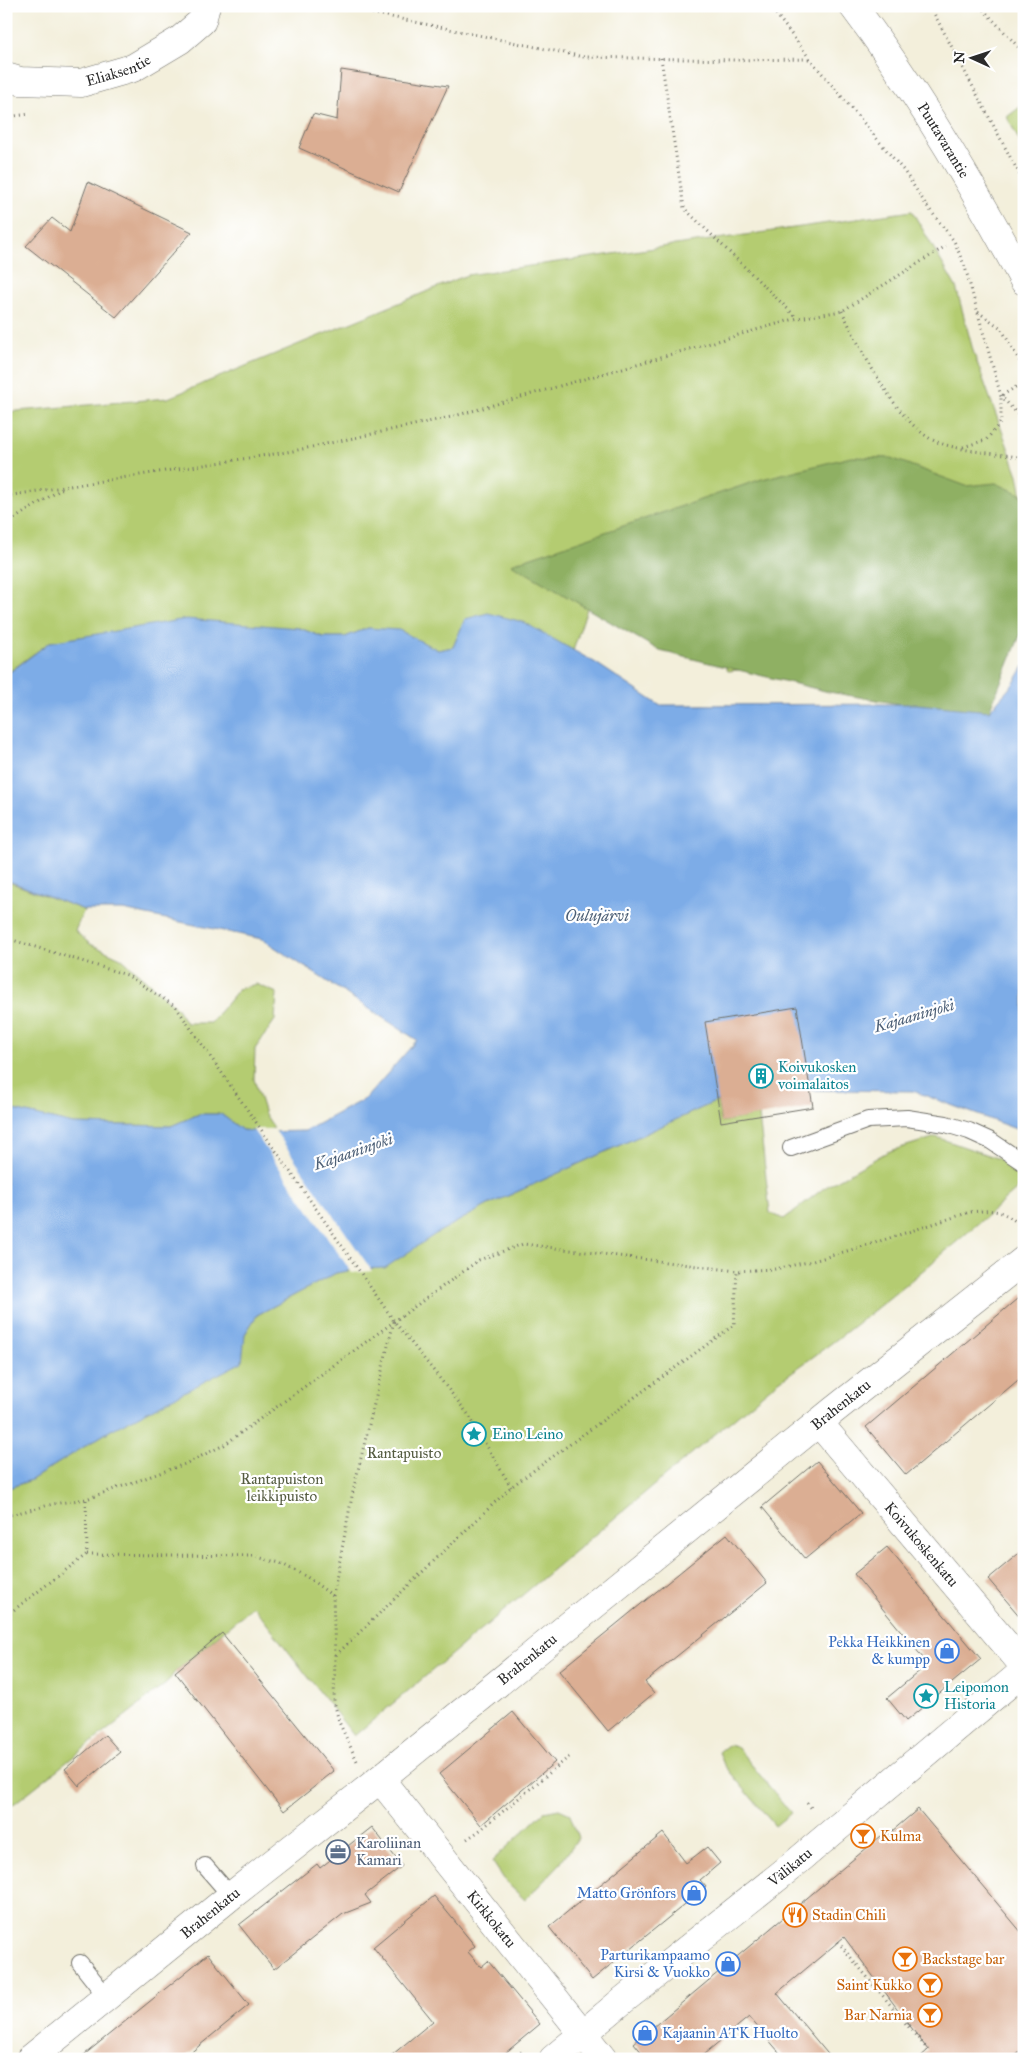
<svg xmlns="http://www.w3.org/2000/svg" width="1030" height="2065" font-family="'IM FELL Great Primer',serif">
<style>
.green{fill:#b4cc71;stroke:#707c4e}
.forest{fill:#8fb063;stroke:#5d6e47}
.water{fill:#7dace7;stroke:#546c89}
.pier{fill:#f3efdb}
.building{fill:#dbae93}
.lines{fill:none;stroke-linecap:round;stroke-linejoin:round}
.lane-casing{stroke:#717069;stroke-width:18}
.street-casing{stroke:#717069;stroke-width:29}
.secondary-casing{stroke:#717069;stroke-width:29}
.path{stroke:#717069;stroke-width:3;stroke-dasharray:1 4;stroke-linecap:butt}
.lane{stroke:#fff;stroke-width:16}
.street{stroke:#fff;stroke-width:28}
.secondary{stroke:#fff;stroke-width:28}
.labels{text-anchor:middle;stroke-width:4.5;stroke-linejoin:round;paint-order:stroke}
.street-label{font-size:15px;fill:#2b2b2b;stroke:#fff}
.culture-label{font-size:15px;fill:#0d838f;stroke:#fff;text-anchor:start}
.park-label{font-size:15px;fill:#545b40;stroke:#fff}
.shop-label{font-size:15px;fill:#366cbe;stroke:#fff;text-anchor:end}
.food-label{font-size:15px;fill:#c56008;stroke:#fff;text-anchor:start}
.service-label{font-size:15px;fill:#4e5e75;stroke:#fff;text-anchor:start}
.water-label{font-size:16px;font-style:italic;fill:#4c5f76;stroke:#fff}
</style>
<rect width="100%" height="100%" fill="#fff"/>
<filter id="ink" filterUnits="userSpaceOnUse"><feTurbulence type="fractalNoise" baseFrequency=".02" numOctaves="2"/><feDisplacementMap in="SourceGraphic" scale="10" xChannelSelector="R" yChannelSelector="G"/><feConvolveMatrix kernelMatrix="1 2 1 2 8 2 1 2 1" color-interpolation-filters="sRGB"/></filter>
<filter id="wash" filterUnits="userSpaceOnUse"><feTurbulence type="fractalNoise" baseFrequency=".0096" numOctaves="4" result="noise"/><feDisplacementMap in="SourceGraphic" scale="20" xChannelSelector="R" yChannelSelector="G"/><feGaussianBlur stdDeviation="1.12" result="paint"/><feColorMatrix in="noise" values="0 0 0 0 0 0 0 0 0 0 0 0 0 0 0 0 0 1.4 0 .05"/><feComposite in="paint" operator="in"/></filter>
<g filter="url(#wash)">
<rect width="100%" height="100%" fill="#f3efdb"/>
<!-- green -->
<path class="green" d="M1024 104V150L1007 117Z
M912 211 956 287 974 354 1018 475 1024 507 779 666 728 671 697 626 594 587 572 654 465 619 453 647 438 650 424 644 368 628 345 637H323L299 628 50 642 6 674V412L168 398 467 275Z
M6 881 84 910 75 931 90 944 121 958 176 1007 186 1023H210L239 989 256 984 277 993 275 1020 255 1049 254 1079 265 1114 274 1128 264 1132 242 1130 221 1114H199L171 1126 73 1124 6 1108Z
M717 1101 721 1122 759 1115 770 1213 784 1219 824 1188 887 1152 936 1137 1005 1161 1024 1177V1183C944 1254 862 1324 775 1384L354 1736 253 1606 175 1672 167 1683 6 1810V1489L31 1480 111 1430 245 1334 257 1315 336 1273 361 1269 437 1233 488 1205Z
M728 1745 737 1747 791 1813 775 1826 724 1765 719 1752Z
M559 1809 570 1814 578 1838 560 1864 525 1900 506 1882 492 1861 544 1812Z"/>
<!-- forest -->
<path class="forest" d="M851 457 891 458 966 486 996 483 1024 496V626L989 711 906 705 829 692 660 651 511 564 762 479Z"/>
<!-- water -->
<path class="water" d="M488 613 523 622 596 663 659 705 917 704 989 711 1014 683 1024 666V1132L913 1091 811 1090 717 1101 488 1205 437 1233 385 1268 360 1269 336 1273 257 1315 245 1334 242 1362 111 1430 31 1480 6 1489V1108L73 1124 171 1126 199 1114H221L242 1130 264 1132 305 1131 366 1098 417 1040 262 939 123 910H84L6 880V675L50 642 186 619 299 628 323 637H345L368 628 399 630 438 650 453 647 465 619Z"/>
<!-- pier -->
<path class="pier" d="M254 1129H274L372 1271 352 1273 253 1130Z"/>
<g id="blocks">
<!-- building -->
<path class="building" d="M341 70 448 86 399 192 299 148 313 114 337 120Z
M88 182 192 232 116 317 26 246 52 218 70 232Z
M797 1007 813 1107 721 1122 705 1022Z
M1024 1293V1375L906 1475 866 1427Z
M817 1461 861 1513 805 1559 762 1507Z
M727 1534 767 1583 645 1682 654 1693 608 1731 559 1671Z
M887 1547 981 1659 906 1721 887 1698 928 1664 854 1574Z
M1024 1549V1618L1022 1619 988 1579Z
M222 1633 334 1771 284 1811 175 1672Z
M513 1712 555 1762 481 1825 439 1774Z
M105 1735 120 1752 79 1786 65 1769Z
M918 1809 1022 1933 1024 1931V2047L1011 2059H918L928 2050 844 1937 777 1993 832 2059H785L749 2017 698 2059H647L634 2043 881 1836 885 1837Z
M372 1827 402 1866 365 1895 371 1903 343 1914 274 1969 239 1925 317 1864 320 1868Z
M663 1833 686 1863 707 1847 720 1863 700 1880 706 1887 592 1980 549 1927Z
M434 1896 475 1946 468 1952 481 1967 488 1961 540 2024 498 2059H387L433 2021 373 1947Z
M208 1954 249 2005 183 2059H79Z"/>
</g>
</g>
<g filter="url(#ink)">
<use href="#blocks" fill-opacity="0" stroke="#717069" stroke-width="1"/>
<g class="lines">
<!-- lane casing -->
<g class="lane-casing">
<path id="lane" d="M791 1148 868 1120 907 1118 946 1124 969 1131 991 1141 1024 1163
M205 1866 231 1896
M80 1963 106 1996"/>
</g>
<!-- street casing -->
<g class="street-casing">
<g id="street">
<path id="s1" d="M6 77 20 81 81 83 133 68 180 40 202 21 206 6"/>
<path id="s2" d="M819 1423 1024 1666"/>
<path id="s3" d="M380 1779 603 2059"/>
<path id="s4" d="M30 2059 231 1896 380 1779 834 1410 1024 1260"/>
<path id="s5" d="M553 2059 622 2001 793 1865 1024 1671"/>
</g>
</g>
<!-- secondary casing -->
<g class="secondary-casing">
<g id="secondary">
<path id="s6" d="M853 6C918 92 973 186 1024 281"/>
</g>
</g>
<!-- path -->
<path class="path" d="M338 6 584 57 735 60 809 59
M770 6 810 59 904 171 927 206 954 241 965 267 1001 396 1024 421
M930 6 1024 183
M980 6 1024 53
M661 58 684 208 797 318
M6 117 30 114
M842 311C860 348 898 426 937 442 964 452 996 453 1024 458
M978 312 1001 328 1024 369
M963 447 986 440 1001 422V396L1024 382
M6 496 293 451 451 417 798 318 842 311 946 246
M6 524 63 488
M6 938 127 975 176 1007 394 1321 468 1414 511 1487
M6 1516 53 1504 86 1499 185 1464 224 1445 479 1260 523 1244 737 1271 775 1269 813 1261 874 1243 970 1212C998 1209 1002 1210 1024 1228
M87 1554 253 1556 280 1563 307 1577 333 1596 335 1656 334 1701 339 1722 357 1761
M333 1596 353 1491 394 1321
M6 1616 87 1554 86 1499
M336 1655 511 1487 734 1325 737 1271
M807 1803 813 1810
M467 1839 479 1831 570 1756
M838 1942 928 2050
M513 2059 524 2050"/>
<!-- lane -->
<use href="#lane" class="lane"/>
<!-- street -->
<use href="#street" class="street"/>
<!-- secondary -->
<use href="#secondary" class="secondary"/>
</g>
</g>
<!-- icons -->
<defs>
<g id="building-ring" transform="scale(1.25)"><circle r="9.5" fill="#fff" stroke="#0f9aa8" stroke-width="1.5"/><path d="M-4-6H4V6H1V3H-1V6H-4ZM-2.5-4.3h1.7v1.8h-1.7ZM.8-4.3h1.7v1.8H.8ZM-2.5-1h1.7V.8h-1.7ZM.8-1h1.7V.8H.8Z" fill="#0f9aa8"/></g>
<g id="sight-ring" transform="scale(1.25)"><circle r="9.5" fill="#fff" stroke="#0f9aa8" stroke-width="1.5"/><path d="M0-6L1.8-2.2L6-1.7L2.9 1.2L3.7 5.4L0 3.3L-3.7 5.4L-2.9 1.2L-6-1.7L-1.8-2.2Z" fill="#0f9aa8"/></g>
<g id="shop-ring" transform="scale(1.25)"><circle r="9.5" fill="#fff" stroke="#3f7fe0" stroke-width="1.5"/><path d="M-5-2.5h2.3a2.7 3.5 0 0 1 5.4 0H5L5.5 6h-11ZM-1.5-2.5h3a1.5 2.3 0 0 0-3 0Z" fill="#3f7fe0"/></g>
<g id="bar-ring" transform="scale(1.25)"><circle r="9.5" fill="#fff" stroke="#e8710a" stroke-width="1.5"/><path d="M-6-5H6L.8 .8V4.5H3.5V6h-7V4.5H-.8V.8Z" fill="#e8710a"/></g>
<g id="office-ring" transform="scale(1.25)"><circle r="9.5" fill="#fff" stroke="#5c6f8a" stroke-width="1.5"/><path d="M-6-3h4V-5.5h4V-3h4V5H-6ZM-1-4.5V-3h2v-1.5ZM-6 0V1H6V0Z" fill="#5c6f8a"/></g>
<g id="restaurant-ring" transform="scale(1.25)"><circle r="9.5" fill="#fff" stroke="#e8710a" stroke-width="1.5"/><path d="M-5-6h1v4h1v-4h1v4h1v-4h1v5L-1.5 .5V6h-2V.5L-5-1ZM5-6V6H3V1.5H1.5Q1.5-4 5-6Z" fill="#e8710a"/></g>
</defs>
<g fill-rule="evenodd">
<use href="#building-ring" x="761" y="1076"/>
<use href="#sight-ring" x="474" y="1434"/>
<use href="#shop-ring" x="947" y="1651"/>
<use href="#sight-ring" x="926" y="1696"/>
<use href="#bar-ring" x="863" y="1836"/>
<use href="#office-ring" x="338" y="1852"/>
<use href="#shop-ring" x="694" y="1893"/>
<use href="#restaurant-ring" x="795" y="1915"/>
<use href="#bar-ring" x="905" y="1959"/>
<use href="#shop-ring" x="728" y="1964"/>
<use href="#bar-ring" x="930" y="1985"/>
<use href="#bar-ring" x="930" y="2015"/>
<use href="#shop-ring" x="645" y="2033"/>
</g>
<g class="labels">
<!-- street labels -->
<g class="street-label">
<text dy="5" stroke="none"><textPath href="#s1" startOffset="115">Eliaksentie</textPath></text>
<text dy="5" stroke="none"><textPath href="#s6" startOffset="162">Puutavarantie</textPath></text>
<text dy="5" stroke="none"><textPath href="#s4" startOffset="1042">Brahenkatu</textPath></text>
<text dy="5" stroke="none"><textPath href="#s2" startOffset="159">Koivukoskenkatu</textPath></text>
<text dy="5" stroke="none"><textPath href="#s4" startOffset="638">Brahenkatu</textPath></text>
<text dy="5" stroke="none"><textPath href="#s5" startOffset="305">Välikatu</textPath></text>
<text dy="5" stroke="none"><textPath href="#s4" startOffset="232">Brahenkatu</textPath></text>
<text dy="5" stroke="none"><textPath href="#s3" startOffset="179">Kirkkokatu</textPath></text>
</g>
<!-- culture labels -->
<g class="culture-label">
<text x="778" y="1072">Koivukosken<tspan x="778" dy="17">voimalaitos</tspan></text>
<text x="492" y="1439">Eino Leino</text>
<text x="944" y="1692">Leipomon<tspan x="944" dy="17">Historia</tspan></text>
</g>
<!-- park labels -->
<g class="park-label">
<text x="404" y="1458">Rantapuisto</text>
<text x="282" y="1484">Rantapuiston<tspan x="282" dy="17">leikkipuisto</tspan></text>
</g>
<!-- shop labels -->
<g class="shop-label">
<text x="930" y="1647">Pekka Heikkinen<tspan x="930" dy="17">&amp; kumpp</tspan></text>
<text x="676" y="1898">Matto Grönfors</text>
<text x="710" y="1960">Parturikampaamo<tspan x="710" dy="17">Kirsi &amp; Vuokko</tspan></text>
<text x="662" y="2038" text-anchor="start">Kajaanin ATK Huolto</text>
</g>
<!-- food labels -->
<g class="food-label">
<text x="880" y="1841">Kulma</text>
<text x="812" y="1920">Stadin Chili</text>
<text x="922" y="1964">Backstage bar</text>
<text x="912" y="1990" text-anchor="end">Saint Kukko</text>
<text x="912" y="2020" text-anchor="end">Bar Narnia</text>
</g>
<!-- service labels -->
<g class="service-label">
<text x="356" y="1848">Karoliinan<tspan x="356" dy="17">Kamari</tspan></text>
</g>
<!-- water labels -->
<g class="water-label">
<text x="597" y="921">Oulujärvi</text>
<text transform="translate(914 1015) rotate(-16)" y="6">Kajaaninjoki</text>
<text transform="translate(353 1151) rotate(-19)" y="6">Kajaaninjoki</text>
</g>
</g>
<!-- margin -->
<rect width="1030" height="2065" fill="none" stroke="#fff" stroke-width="25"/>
<!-- north arrow -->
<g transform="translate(972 58) rotate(273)" stroke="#ffffff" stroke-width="4" paint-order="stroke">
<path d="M0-4L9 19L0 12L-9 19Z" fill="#2b2b2b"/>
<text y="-8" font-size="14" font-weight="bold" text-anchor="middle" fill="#2b2b2b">N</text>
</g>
</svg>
